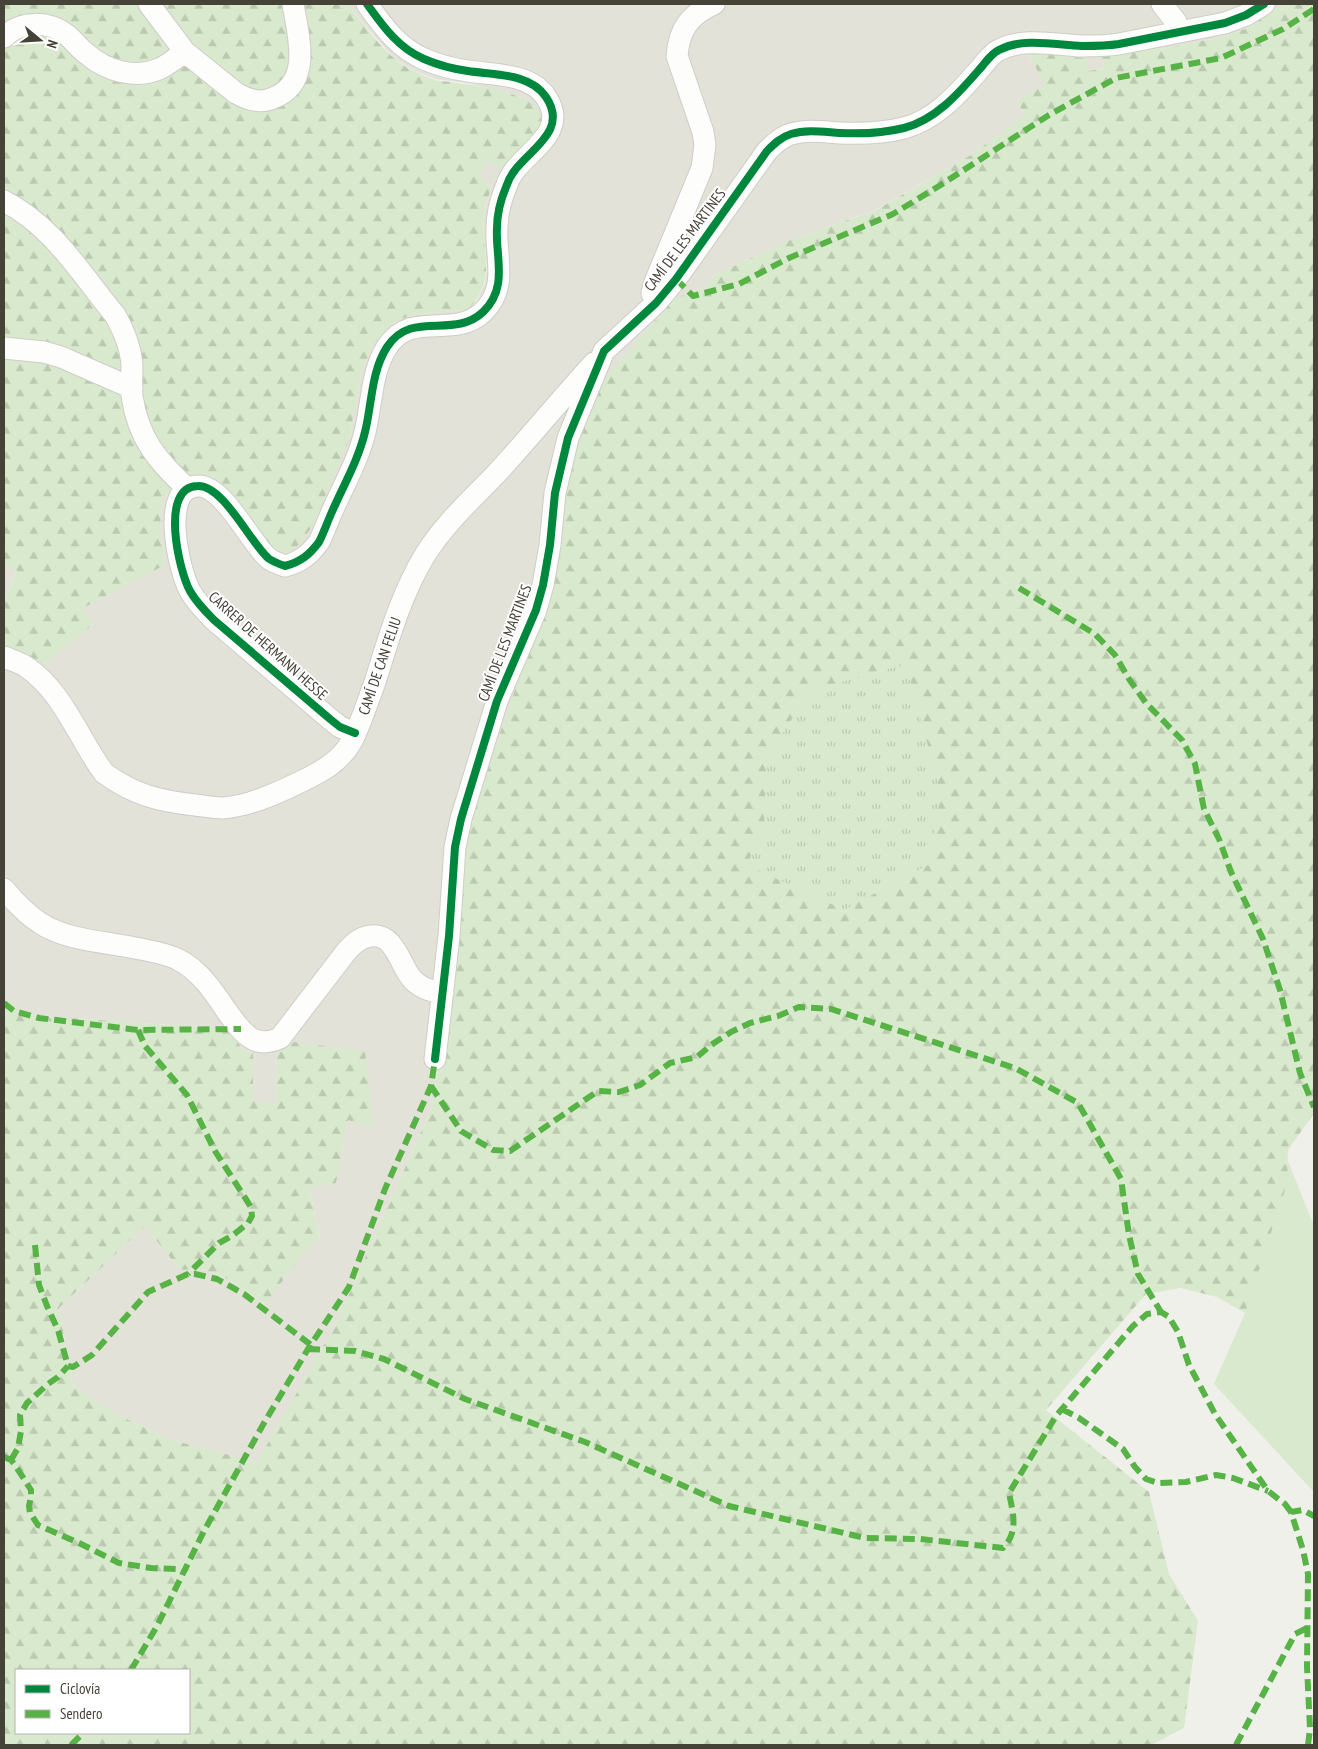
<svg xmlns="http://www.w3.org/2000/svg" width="1318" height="1749" font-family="'PT Sans Narrow',sans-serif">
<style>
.residential{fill:#e3e2d8}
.grass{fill:#d9e9cd}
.forest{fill:url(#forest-firs);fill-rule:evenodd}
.park{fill:url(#park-tufts)}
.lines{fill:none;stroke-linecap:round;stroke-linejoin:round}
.minor-casing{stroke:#cecdc8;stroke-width:23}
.minor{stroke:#fdfdfc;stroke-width:21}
.quiet{stroke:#57b346;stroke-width:6;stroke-dasharray:12 6;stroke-linecap:butt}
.cycleway-casing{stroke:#fff;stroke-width:11}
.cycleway{stroke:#00873e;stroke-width:8}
.labels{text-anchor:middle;stroke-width:4;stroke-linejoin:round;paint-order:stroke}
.street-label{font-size:15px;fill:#454237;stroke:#fff}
</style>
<defs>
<pattern id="forest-firs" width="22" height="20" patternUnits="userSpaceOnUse" patternTransform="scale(1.25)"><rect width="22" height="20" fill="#d9e9cd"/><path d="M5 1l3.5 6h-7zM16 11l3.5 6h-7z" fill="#bcc9b1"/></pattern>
<pattern id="park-tufts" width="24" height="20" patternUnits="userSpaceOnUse" patternTransform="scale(1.25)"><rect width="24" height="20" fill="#d9e9cd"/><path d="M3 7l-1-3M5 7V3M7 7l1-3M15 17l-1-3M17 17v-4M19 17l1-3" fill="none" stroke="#bcc9b1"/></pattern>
</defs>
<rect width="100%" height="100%" fill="#f0f0eb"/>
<!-- residential -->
<path class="residential" d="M348 4H1284L1245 29 1217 38 1166 48 1102 56 1105 68 1089 71 1085 58 1028 53 1045 84 1017 101 1025 115 971 155 875 210 788 241 715 275 706 286 674 299 572 459 556 572 452 990 431 1109 335 1326 257 1462 172 1440 120 1416 73 1386 59 1308 145 1226 180 1270 201 1269 228 1279 264 1304 308 1247 320 1239 309 1187 336 1182 348 1119 374 1127 277 1051 275 1105 253 1101V1051L244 1052 229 1029 40 1016 14 1007 4 998V647L17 651 42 665 94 624 81 609 165 565 160 531 162 498 193 473 217 480 234 495 251 518 349 440 361 373 372 347 382 333 400 319 420 314 468 310 477 300 485 283 487 266 484 238V213L491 188 479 175 488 161 502 168 521 97 467 83 435 79 412 70 394 58 368 29Z
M4 567 17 569 4 602Z"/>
<!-- grass -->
<path class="grass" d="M1288 1161 1314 1226V1491L1311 1489 1214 1384 1245 1313Z"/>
<!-- forest -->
<path class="forest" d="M4 4H348C365 26 388 60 414 71 421 74 428 78 435 80 456 84 552 89 540 126 537 135 510 160 502 169L488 161 479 175 491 188C489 196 485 205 484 214 481 253 498 277 468 310L420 314 400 319 382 333 372 347 361 373 349 440 313 525 302 541 292 551 286 553 278 552 267 543 234 495 218 480 193 473 162 498 160 531 165 565 81 609 94 624 42 665 17 651 4 647V602L17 570 4 567Z
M1284 4H1314V1113L1288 1150 1287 1184 1245 1313 1217 1297 1181 1288 1146 1294 1046 1410 1149 1492 1169 1574 1198 1621 1184 1728 1151 1745H4V998L14 1007 40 1016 229 1029 244 1052 253 1051V1100L275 1104 277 1051 294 1042 365 1051 374 1127 348 1120 336 1183 309 1187 320 1239 308 1247 265 1304 228 1279 201 1269 180 1270 145 1226 59 1308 73 1386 120 1416 172 1440 257 1462 335 1326 431 1109 452 990 470 819 556 572 572 458 589 397 674 299 706 286 715 275 788 241 876 210 971 155 1025 115 1017 101 1044 84 1028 52 1085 58 1089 71 1105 68 1101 56 1166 48 1217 38 1245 29ZM16 1670H189V1733H16Z"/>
<!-- park -->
<path class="park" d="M906 664 941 795 928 865 844 910 747 865 764 826 766 759 810 691Z"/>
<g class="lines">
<!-- minor casing -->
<g class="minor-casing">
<path id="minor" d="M149 4 185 52 236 93C248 100 260 104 273 98 313 83 298 35 293 4
M1162 4 1176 22 1178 32
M4 37C21 20 49 21 67 35 74 41 80 49 87 54 106 71 135 79 159 69 168 65 176 58 185 52
M4 201C53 226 81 274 115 315 124 331 131 347 132 366 132 376 131 386 132 396 138 438 158 462 188 489
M656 303 652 293 655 282 702 168 705 145 703 132 677 56C679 30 689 15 714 4
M4 348 44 352 61 357 132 388
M4 657C11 660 18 662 25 666 63 691 78 738 104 773 134 795 159 801 195 805 204 806 213 808 222 808 246 807 278 793 300 782 321 772 340 762 352 741 361 723 367 703 374 685 388 641 401 594 425 555 444 524 472 499 497 473 530 437 561 399 594 363
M355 733 340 727 330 719 214 620C205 611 196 602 190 591 179 571 159 486 198 486 223 485 250 542 268 558 273 562 279 564 285 566 301 562 310 554 319 542 324 532 327 523 331 514 343 486 358 461 365 432 372 404 371 372 387 347 412 309 453 340 483 312 509 287 495 256 497 228 497 214 501 199 506 187 508 181 511 175 515 170 532 148 568 130 546 97 530 73 494 75 468 71 453 69 438 65 424 59 398 48 383 26 367 4
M4 889C14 901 26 914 40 923 65 940 106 942 135 948 150 951 166 953 179 960 199 970 214 992 226 1010 233 1020 241 1032 251 1038 260 1044 271 1042 280 1038L346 952C353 944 360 937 371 936 395 933 400 965 412 979 421 989 431 991 443 993
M435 1059 449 936 455 847 461 819 497 701 536 610 543 585 550 545 555 493 568 438 604 351 656 303 676 279 767 151C774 144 781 137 791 134 807 129 824 132 840 133 861 134 884 133 904 128 935 120 958 94 978 71 985 64 990 54 999 50 1023 37 1056 45 1082 46 1094 46 1107 46 1119 44L1225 23 1246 15 1264 4"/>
</g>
<!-- minor -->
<use href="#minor" class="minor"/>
<!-- quiet -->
<path class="quiet" d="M676 279 693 296 739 284 789 258 893 214 939 186 1049 115 1116 78 1221 58 1283 29 1314 9
M1019 588 1095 634 1115 655 1129 679 1146 703 1182 740 1195 764 1204 809 1219 839 1231 872 1263 939 1280 990 1300 1073 1314 1107
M4 1003 14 1011 39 1018 138 1030 241 1029
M138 1030 145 1046 187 1095 215 1151 251 1207 252 1216 248 1223 232 1236 219 1243 188 1274
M431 1086 461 1131 493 1150 510 1151 598 1091 619 1092 640 1085 670 1063 697 1057 711 1045 731 1032 750 1023 778 1016 799 1007 831 1009 1015 1068 1078 1103 1121 1179 1129 1235 1138 1274 1161 1312
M35 1245 39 1285 47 1306 58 1330 68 1366 73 1367 92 1355 148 1292 188 1274H195L217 1279 244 1294 311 1345
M308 1349 355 1351 384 1359 465 1399 585 1442 729 1506 865 1538 920 1539 1003 1548C1019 1532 1013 1513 1009 1493L1056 1416 1133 1326 1147 1314 1161 1312 1169 1317 1178 1332 1189 1365 1215 1414 1268 1491 1285 1504 1291 1512
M1062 1409 1079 1418 1123 1449 1135 1467 1146 1479 1158 1483 1186 1482 1216 1475 1233 1478 1268 1491
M4 1457 11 1460 15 1465 31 1490V1497L29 1506 30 1513 38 1525 79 1543 119 1563 151 1568 176 1569 182 1572
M11 1460 18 1448 21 1431 20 1415 27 1403 48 1384 58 1377 68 1366
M131 1670 157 1626 204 1531 264 1423 308 1349 349 1287 385 1189 431 1086 435 1059
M71 1745 83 1733
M1236 1745 1295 1634 1307 1628
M1308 1745 1310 1729 1307 1667 1308 1574 1303 1550 1291 1512 1303 1510 1314 1516"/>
<!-- cycleway casing -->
<g class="cycleway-casing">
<path id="cycleway" d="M355 733 340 727 330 719 214 620C205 611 196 602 190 591 179 571 159 486 198 486 223 485 250 542 268 558 273 562 279 564 285 566 301 562 310 554 319 542 324 532 327 523 331 514 343 486 358 461 365 432 372 404 371 372 387 347 412 309 453 340 483 312 509 287 495 256 497 228 497 214 501 199 506 187 508 181 511 175 515 170 532 148 568 130 546 97 530 73 494 75 468 71 453 69 438 65 424 59 398 48 383 26 367 4
M435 1059 449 936 455 847 461 819 497 701 536 610 543 585 550 545 555 493 568 438 604 351 656 303 676 279 767 151C774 144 781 137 791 134 807 129 824 132 840 133 861 134 884 133 904 128 935 120 958 94 978 71 985 64 990 54 999 50 1023 37 1056 45 1082 46 1094 46 1107 46 1119 44L1225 23 1246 15 1264 4"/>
</g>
<!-- cycleway -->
<use href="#cycleway" class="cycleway"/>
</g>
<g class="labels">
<!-- street labels -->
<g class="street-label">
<text transform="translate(685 240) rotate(-53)" y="5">CAMÍ DE LES MARTINES</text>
<text transform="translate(505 643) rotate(-69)" y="5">CAMÍ DE LES MARTINES</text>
<text transform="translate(268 646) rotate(42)" y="5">CARRER DE HERMANN HESSE</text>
<text transform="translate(380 666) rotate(-71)" y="5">CAMÍ DE CAN FELIU</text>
</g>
</g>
<!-- border -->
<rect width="1318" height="1749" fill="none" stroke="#454237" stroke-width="10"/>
<!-- legend -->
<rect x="15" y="1669" width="175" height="65" fill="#ffffff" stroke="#b5b3af"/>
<rect x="25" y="1685" width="25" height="8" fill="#00873e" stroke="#b5b3af"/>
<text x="60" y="1694" font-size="15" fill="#454237">Ciclovía</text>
<rect x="25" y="1710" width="25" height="8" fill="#57b346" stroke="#b5b3af"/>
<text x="60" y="1719" font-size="15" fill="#454237">Sendero</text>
<!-- north arrow -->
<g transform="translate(40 40) rotate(108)" stroke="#ffffff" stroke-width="4" paint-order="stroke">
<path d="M0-4L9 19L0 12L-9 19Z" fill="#454237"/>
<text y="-8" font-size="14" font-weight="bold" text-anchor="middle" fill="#454237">N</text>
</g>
</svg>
